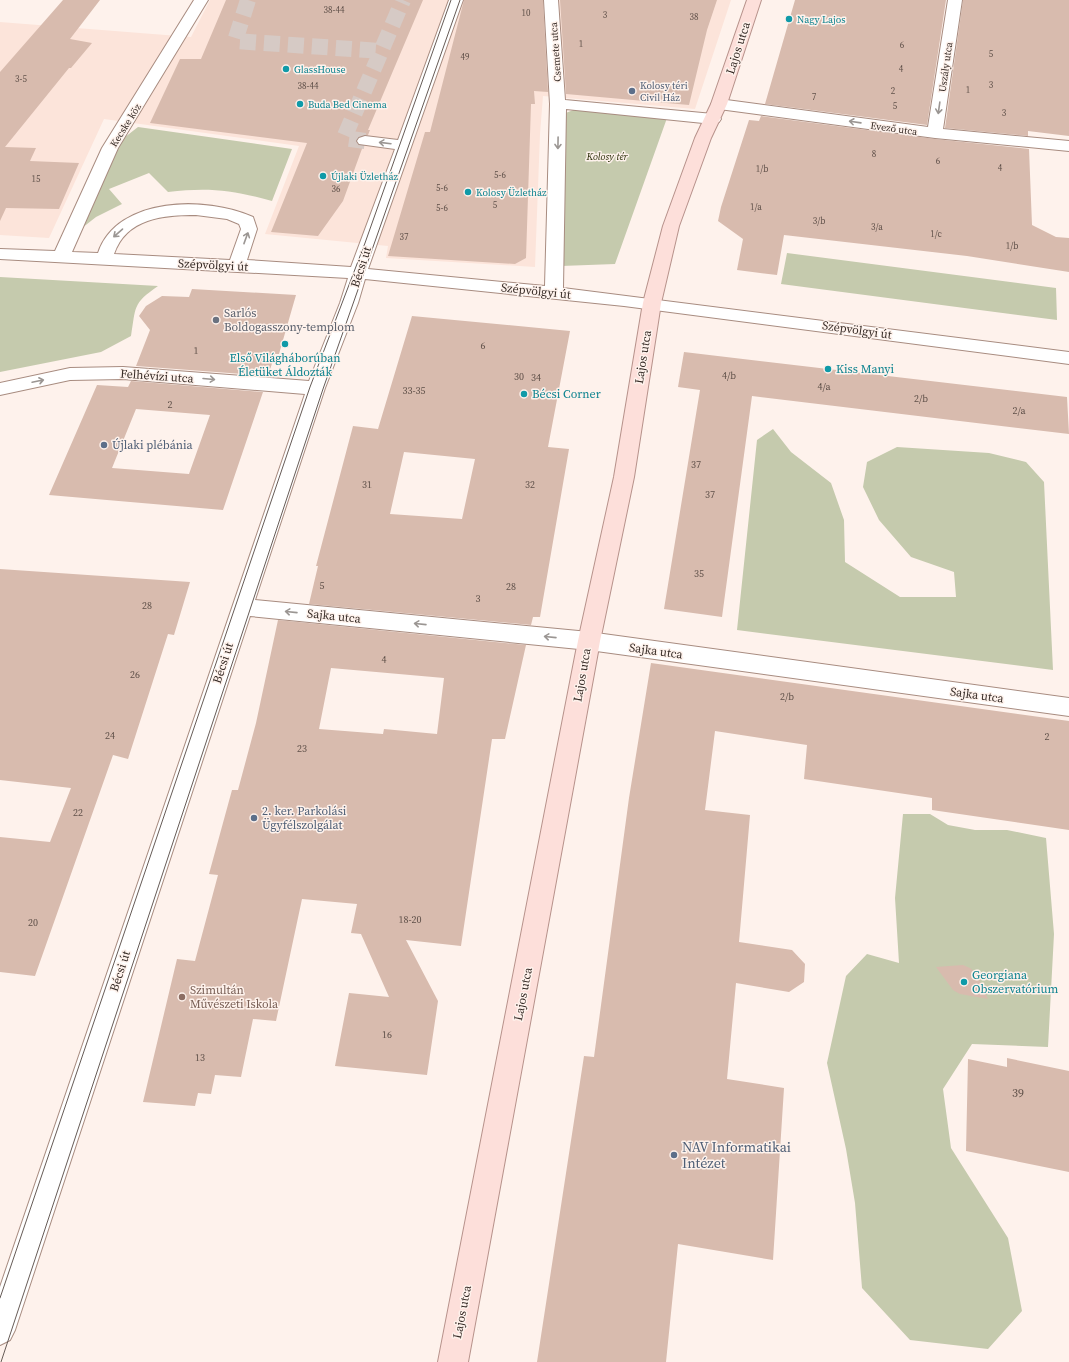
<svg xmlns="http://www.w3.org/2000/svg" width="1069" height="1362" font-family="'Source Serif 4',serif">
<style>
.built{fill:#fce4da}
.green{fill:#c5caad}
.building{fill:#d8bbae;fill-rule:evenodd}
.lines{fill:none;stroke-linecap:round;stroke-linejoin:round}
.minor-tunnel{stroke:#d6cac5;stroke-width:16;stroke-dasharray:16 8;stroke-linecap:butt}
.minor-casing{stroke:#a88c80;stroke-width:2}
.major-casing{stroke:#b7928b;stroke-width:2}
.minor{fill:#fff;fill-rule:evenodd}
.major{fill:#fddfda;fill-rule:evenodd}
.tram{stroke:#665b56;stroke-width:1}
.oneway{stroke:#9b9693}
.culture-dot{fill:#0f9aa8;stroke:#fef2ec;stroke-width:1.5}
.service-dot{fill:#5c6f8a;stroke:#fef2ec;stroke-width:1.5}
.worship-dot{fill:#6b7280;stroke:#fef2ec;stroke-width:1.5}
.education-dot{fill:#8d6e63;stroke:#fef2ec;stroke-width:1.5}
.labels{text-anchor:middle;stroke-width:3;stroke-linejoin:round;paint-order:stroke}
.far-number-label{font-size:9px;fill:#5f5049}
.far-culture-label{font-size:10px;fill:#0d838f;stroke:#fef2ec;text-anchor:start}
.far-street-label{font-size:10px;fill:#372c27;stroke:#fef2ec}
.far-service-label{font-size:10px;fill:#4e5e75;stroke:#fef2ec;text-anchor:start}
.far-park-label{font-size:10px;font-style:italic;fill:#292c06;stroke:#fef2ec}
.number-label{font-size:10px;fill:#5f5049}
.street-label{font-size:12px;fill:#372c27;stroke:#fef2ec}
.worship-label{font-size:12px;fill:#5b616d;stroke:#fef2ec;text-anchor:start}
.culture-label{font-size:12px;fill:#0d838f;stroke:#fef2ec;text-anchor:start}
.service-label{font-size:12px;fill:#4e5e75;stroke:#fef2ec;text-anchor:start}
.education-label{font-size:12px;fill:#785e54;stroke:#fef2ec;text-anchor:start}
.near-number-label{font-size:12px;fill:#5f5049}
.near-service-label{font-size:14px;fill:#4e5e75;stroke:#fef2ec;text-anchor:start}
</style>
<rect width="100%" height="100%" fill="#fef2ec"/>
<!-- built -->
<path class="built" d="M210 0H731L695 109 543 96 540 134 535 267 386 258 388 246 265 234 299 146 104 119 49 238 0 235V22L191 37Z"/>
<!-- green -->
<path class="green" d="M576 109 667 118 615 264 561 266 563 114Z
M138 127 292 149 272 201C232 190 209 187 168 192L149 173 109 189 122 204 96 217 82 228 120 141Z
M787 253 1056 288 1057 320 781 284Z
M0 277 158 286C132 304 136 307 131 336L101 352 0 372Z
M773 429 791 452 831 483 844 520 845 562 900 597H956L954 572 911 557 879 520 863 487 867 462 897 447 989 453 1026 462 1044 482 1053 670 737 630 757 440Z
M903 814H930L948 825 975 830H1007L1046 838 1054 934 1048 1047 972 1044 943 1089 951 1148 1008 1238 1022 1311 988 1349 910 1340 862 1288 855 1203 846 1149 827 1063 846 976 867 954 899 963 895 898Z"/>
<!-- building -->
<path class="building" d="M63 0H100L70 39 92 43 71 68H69L5 147 36 148 30 161 79 163 59 209 6 208 0 221V72Z
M226 0H423L368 130H370L368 135 359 137 356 140 358 145 363 146 343 201 318 236 271 232 307 143 150 123 180 59H201Z
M464 0H543L548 92 534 91 535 104H531L526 258 515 264 388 256 425 132H430Z
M560 0H717L707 30 689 105 566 94Z
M795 0H946L927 125 765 104Z
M963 0H1069V136L1028 131V136L945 128Z
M761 116 935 139 1029 149 1032 225 1056 237 1069 238V272L967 256 784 235 777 275 737 270 743 239 718 221 721 207 749 120 759 121Z
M192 289 296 295 279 354H275L268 376 136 366 150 330 139 316 146 306 162 296 189 297Z
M412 316 570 331 548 447 569 449 540 617H533L531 625 309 604 318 566H316L353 426 378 429ZM404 452 475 459 462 519 390 514Z
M684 352 1067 397 1069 434 752 396 722 617 664 609 700 390 678 387Z
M131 381 263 392 223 510 49 495 97 385 128 387ZM136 409 210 415 189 474 112 468Z
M0 569 190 582 174 635 168 634 128 759 113 755 35 976 0 972V837L50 842 71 788 0 780Z
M278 620 526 645 505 739H492L461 946 406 940 438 1001 427 1075 335 1066 349 993 389 997 361 934 351 933 357 904 302 899 276 1021 253 1019 241 1077 215 1075 211 1094 198 1093 195 1106 143 1102 177 959 195 961 218 875 209 874 232 790H238L256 723ZM331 668 444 678 437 734 384 729 383 734 319 729Z
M651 663 1069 721V830L932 810V798L804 779 807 745 715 731 705 810 750 815 739 942 792 950 805 964 804 982 789 992 736 983 727 1079 784 1088 773 1260 678 1244 666 1362H537L584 1056 594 1057 629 798Z
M963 965 970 968 976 973 988 999 960 994 953 990 936 967Z
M1007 1058 1069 1071V1172L966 1151 968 1059 1007 1067Z"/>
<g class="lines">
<!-- minor-tunnel -->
<path class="minor-tunnel" d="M248 0 235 41 381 51
M365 141 344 138 403 0"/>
<!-- minor casing -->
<g class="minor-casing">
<path id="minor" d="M194 0H208L118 148 72 252 98 253C117 196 207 196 253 217L257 229 247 260 351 267 395 149 359 144 357 141 359 138 365 136 398 140 449 0H463L368 269 545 286 550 104 544 0H558L565 100 713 114 719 116 721 119 719 122 713 124 566 109 563 288 1069 352V364L624 306 365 279 358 303 325 388 255 600 589 632 1069 698V716L589 650 250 616 15 1330 10 1340 0 1345V1287L305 394 123 379 70 380 0 395V383L70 368 123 367 309 381 340 303 348 278 0 259V249L55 251 102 148ZM196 215 227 219 239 224 241 229 230 260 114 254C126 218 164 215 196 215Z
M948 0H962L943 129 1069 141V151L935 138 719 109 714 107 711 104 714 101 719 99 928 127Z"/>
</g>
<!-- major casing -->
<g class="major-casing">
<path id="major" d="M747 0H761L727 104 711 138 679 226 661 303 634 477 600 641 468 1362H438L578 641 614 477 643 303 663 226 695 138 711 104Z"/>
</g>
<!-- minor -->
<use href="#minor" class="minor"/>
<!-- major -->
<use href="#major" class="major"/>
<!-- tram -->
<path class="tram" d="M0 1298 310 387 365 243 451 0
M1 1362 323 389 460 0"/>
</g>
<!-- one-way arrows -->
<defs><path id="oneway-shaft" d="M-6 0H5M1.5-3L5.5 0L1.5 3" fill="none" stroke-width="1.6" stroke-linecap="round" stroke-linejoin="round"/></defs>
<g class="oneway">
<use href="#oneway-shaft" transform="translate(939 108) rotate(98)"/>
<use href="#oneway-shaft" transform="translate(855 122) rotate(-172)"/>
<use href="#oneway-shaft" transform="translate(385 143) rotate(-173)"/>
<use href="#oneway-shaft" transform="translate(558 143) rotate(91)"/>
<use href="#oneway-shaft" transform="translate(118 233) rotate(139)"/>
<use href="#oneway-shaft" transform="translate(246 238) rotate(-70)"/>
<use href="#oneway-shaft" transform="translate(209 379) rotate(5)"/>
<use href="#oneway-shaft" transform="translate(38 381) rotate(-12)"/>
<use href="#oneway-shaft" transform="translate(291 612) rotate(-174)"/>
<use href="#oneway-shaft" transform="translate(420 624) rotate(-174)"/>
<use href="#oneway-shaft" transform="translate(550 637) rotate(-174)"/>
</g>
<!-- markers -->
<g class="culture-dot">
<circle cx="789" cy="19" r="4"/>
<circle cx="286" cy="69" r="4"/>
<circle cx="300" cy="104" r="4"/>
<circle cx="323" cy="176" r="4"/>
<circle cx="468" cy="192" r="4"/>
<circle cx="285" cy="344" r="4"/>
<circle cx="828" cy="369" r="4"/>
<circle cx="524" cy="394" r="4"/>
<circle cx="964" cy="982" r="4"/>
</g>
<g class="service-dot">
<circle cx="632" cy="91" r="4"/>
<circle cx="104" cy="445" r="4"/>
<circle cx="254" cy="818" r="4"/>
<circle cx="674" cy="1155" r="4"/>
</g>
<circle class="worship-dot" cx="216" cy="320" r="4"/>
<circle class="education-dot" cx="182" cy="997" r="4"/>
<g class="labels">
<!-- far-number labels -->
<g class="far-number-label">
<text x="334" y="13">38-44</text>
<text x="526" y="16">10</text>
<text x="605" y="18">3</text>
<text x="694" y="20">38</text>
<text x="581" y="47">1</text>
<text x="902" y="48">6</text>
<text x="991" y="57">5</text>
<text x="465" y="60">49</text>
<text x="901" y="72">4</text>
<text x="21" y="82">3-5</text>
<text x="991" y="88">3</text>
<text x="308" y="89">38-44</text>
<text x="968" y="93">1</text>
<text x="893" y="94">2</text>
<text x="814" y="100">7</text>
<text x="895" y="109">5</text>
<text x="1004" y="116">3</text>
<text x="874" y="157">8</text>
<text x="938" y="164">6</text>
<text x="1000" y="171">4</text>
<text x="762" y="172">1/b</text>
<text x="500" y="178">5-6</text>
<text x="36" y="182">15</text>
<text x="442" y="191">5-6</text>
<text x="336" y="192">36</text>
<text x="495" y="208">5</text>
<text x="756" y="210">1/a</text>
<text x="442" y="211">5-6</text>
<text x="819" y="224">3/b</text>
<text x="877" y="230">3/a</text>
<text x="936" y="237">1/c</text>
<text x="404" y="240">37</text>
<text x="1012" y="249">1/b</text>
</g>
<!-- far-culture labels -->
<g class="far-culture-label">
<text x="797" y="23">Nagy Lajos</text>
<text x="294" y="73">GlassHouse</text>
<text x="308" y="108">Buda Bed Cinema</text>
<text x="331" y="180">Újlaki Üzletház</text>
<text x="476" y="196">Kolosy Üzletház</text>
</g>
<!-- far-street labels -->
<g class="far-street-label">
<text transform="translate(555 52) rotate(-94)" y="4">Csemete utca</text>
<text transform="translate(945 67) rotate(-82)" y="4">Uszály utca</text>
<text transform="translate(125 125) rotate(-58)" y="4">Kecske köz</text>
<text transform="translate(894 128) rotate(8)" y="4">Evező utca</text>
</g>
<!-- far-service labels -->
<g class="far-service-label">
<text x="640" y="89">Kolosy téri<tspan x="640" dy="12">Civil Ház</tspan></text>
</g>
<!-- far-park labels -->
<g class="far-park-label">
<text x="607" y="160">Kolosy tér</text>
</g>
<!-- number labels -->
<g class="number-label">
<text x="483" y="349">6</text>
<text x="196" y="354">1</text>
<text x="729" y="379">4/b</text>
<text x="519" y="380">30</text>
<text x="536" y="381">34</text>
<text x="824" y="390">4/a</text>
<text x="414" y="394">33-35</text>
<text x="921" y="402">2/b</text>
<text x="170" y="408">2</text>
<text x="1019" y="414">2/a</text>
<text x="696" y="468">37</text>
<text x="367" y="488">31</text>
<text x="530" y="488">32</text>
<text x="710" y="498">37</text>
<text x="699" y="577">35</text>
<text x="322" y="589">5</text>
<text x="511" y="590">28</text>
<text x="478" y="602">3</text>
<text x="147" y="609">28</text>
<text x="384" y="663">4</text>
<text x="135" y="678">26</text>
<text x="787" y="700">2/b</text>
<text x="110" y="739">24</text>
<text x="1047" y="740">2</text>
<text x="302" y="752">23</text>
<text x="78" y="816">22</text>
<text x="410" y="923">18-20</text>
<text x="33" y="926">20</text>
<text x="387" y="1038">16</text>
<text x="200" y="1061">13</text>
</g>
<!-- street labels -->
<g class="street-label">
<text transform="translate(738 48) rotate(-72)" y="4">Lajos utca</text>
<text transform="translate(213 265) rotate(3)" y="4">Szépvölgyi út</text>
<text transform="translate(361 267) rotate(-72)" y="4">Bécsi út</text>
<text transform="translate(536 291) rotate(6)" y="4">Szépvölgyi út</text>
<text transform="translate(857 330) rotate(8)" y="4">Szépvölgyi út</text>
<text transform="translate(643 357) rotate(-81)" y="4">Lajos utca</text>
<text transform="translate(157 376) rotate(4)" y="4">Felhévízi utca</text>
<text transform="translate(334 616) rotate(6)" y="4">Sajka utca</text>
<text transform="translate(656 651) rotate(8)" y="4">Sajka utca</text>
<text transform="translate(223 663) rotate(-72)" y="4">Bécsi út</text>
<text transform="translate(582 675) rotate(-80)" y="4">Lajos utca</text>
<text transform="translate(977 695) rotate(8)" y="4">Sajka utca</text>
<text transform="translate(120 971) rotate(-72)" y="4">Bécsi út</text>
<text transform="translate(523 994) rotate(-79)" y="4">Lajos utca</text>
<text transform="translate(462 1312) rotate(-79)" y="4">Lajos utca</text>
</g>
<!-- worship labels -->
<g class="worship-label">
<text x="224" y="317">Sarlós<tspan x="224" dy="14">Boldogasszony-templom</tspan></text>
</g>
<!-- culture labels -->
<g class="culture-label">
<text x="285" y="362" text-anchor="middle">Első Világháborúban<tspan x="285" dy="14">Életüket Áldozták</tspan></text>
<text x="836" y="373">Kiss Manyi</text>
<text x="532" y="398">Bécsi Corner</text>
<text x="972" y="979">Georgiana<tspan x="972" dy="14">Obszervatórium</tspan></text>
</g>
<!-- service labels -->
<g class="service-label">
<text x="112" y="449">Újlaki plébánia</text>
<text x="262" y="815">2. ker. Parkolási<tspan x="262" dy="14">Ügyfélszolgálat</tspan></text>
</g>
<!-- education labels -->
<g class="education-label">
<text x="190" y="994">Szimultán<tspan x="190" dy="14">Művészeti Iskola</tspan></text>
</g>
<!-- near-number labels -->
<g class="near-number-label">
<text x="1018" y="1097">39</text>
</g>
<!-- near-service labels -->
<g class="near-service-label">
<text x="682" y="1152">NAV Informatikai<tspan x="682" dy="16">Intézet</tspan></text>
</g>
</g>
</svg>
